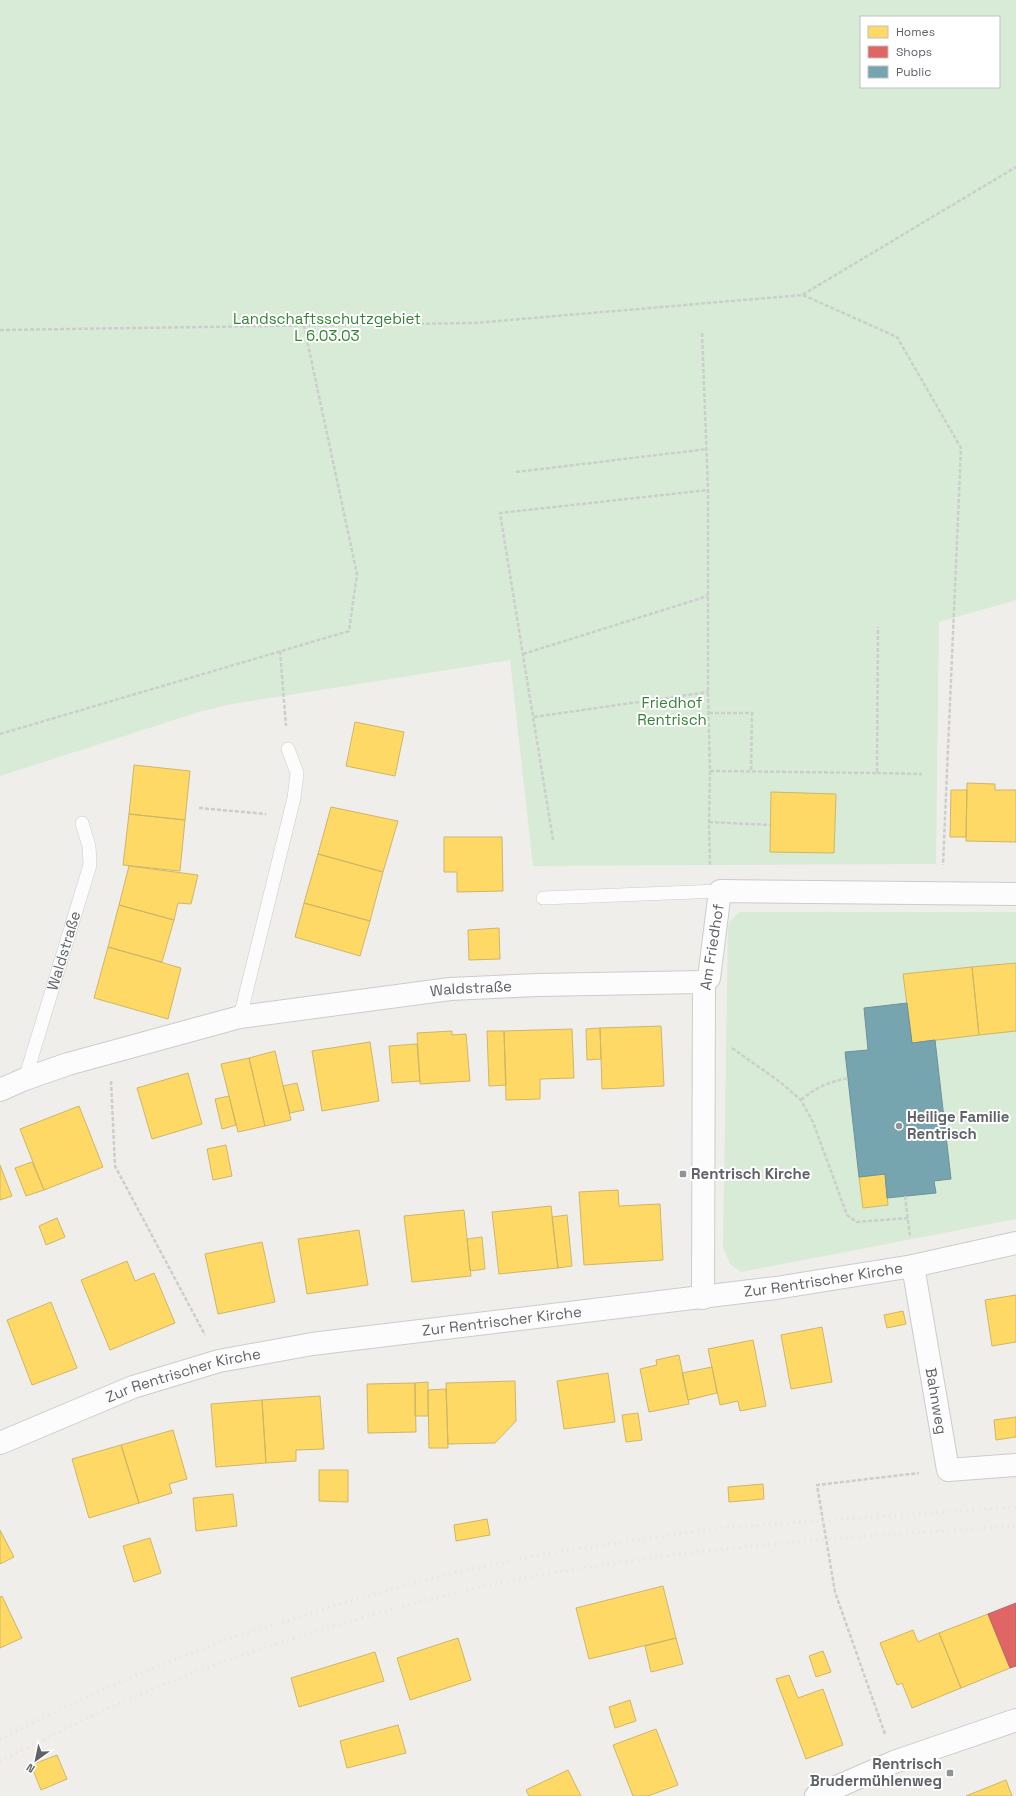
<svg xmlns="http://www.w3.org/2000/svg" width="1016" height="1796" font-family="'Space Grotesk',sans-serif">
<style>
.green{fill:#d8ebd6;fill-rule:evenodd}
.homes{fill:#ffd966;stroke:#cfb667}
.shops{fill:#e06666;stroke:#b96567}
.public{fill:#76a5af;stroke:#6f919a}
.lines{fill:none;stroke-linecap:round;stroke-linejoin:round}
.lane-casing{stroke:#cbcccc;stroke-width:14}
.street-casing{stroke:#cbcccc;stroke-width:24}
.secondary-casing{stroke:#cacacb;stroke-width:24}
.path{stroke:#cacfcc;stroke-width:2.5;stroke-dasharray:4 2;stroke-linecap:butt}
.lane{stroke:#fdfcfc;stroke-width:13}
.street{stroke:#fdfcfc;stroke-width:22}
.secondary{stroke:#fdfcfc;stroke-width:22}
.rail{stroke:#e4e4e4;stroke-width:3;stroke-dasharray:1 5;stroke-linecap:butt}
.poi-dot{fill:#919496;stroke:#fff;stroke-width:1.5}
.labels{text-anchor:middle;stroke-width:4;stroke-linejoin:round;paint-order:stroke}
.park-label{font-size:15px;fill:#348238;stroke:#fff}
.street-label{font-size:15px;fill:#5f6368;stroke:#fff}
.poi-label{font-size:15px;font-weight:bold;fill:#5f6368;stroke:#fff;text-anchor:start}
</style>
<rect width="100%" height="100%" fill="#efeeea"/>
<!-- green -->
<path class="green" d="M0 0H1016V600L939 622 936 864 533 866 510 660 232 704 199 712 0 776ZM861 17H999V87H861Z
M739 912H1016V1219L741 1272 730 1264 723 1247 728 924Z"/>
<!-- homes -->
<path class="homes" d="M355 722 404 732 395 776 346 766Z
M134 765 190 771 185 820 129 814Z
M967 783 995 784V790H1016V842L966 841Z
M951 790H967L966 837H950Z
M771 792 836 794 834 853 770 852Z
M331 807 398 821 383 872 318 854Z
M129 814 185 820 180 871 123 865Z
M444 837H502L503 891 457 892V872H444Z
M318 854 383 872 370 921 304 903Z
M129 866 198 875 191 904 178 903 174 920 119 905Z
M304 903 370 921 360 956 295 937Z
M119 905 174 920 162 962 108 947Z
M499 928 500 959 469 960 468 930Z
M108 947 181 968 168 1019 94 998Z
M1016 963V1031L979 1035 972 967Z
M972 967 979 1035 912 1043 903 974Z
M661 1026 664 1086 602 1089 600 1028Z
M600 1028 601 1059 587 1060 586 1029Z
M572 1029 574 1078 540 1079V1099L506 1100 504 1031Z
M452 1031V1035L466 1034 470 1081 420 1084 417 1033Z
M487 1031H504L506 1085 489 1086Z
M370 1042 379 1101 322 1111 312 1051Z
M417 1044 420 1081 392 1083 389 1046Z
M275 1051 291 1120 265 1126 249 1058Z
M249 1058 265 1126 238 1132 221 1064Z
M188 1073 202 1124 152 1139 137 1088Z
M297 1083 304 1110 290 1113 283 1086Z
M229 1096 236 1125 222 1129 215 1099Z
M79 1106 103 1167 44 1190 20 1129Z
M226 1145 232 1176 213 1180 207 1149Z
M32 1162 44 1190 26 1196 15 1168Z
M0 1165 12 1196 0 1200Z
M885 1174 888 1205 863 1208 859 1177Z
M618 1190 619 1206 660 1204 663 1260 584 1265 579 1192Z
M551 1206 558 1268 499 1274 492 1212Z
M464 1210 471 1276 412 1282 404 1216Z
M567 1215 572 1266 558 1268 552 1217Z
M57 1218 65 1237 46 1245 39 1226Z
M359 1230 368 1285 307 1294 298 1239Z
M482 1237 485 1269 470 1271 467 1239Z
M262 1242 275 1302 218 1314 205 1254Z
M127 1261 135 1281 154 1273 175 1323 110 1350 81 1280Z
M1016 1295V1342L992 1346 985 1300Z
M51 1302 77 1368 32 1385 7 1320Z
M903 1311 906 1324 887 1328 884 1315Z
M822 1327 832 1382 791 1389 781 1335Z
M753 1340 766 1406 740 1411 738 1401 720 1405 708 1349Z
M679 1355 689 1404 649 1412 640 1369 657 1365 656 1360Z
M712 1367 717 1393 688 1400 682 1373Z
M608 1373 615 1422 564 1429 557 1381Z
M515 1381 516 1421 495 1443 448 1444 446 1383Z
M428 1382V1416H415V1383Z
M415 1383 416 1432 368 1433 367 1384Z
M446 1389 448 1448H429L428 1390Z
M320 1396 324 1449 296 1450V1461L266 1463 262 1400Z
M262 1400 266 1463 216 1467 211 1404Z
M638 1413 642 1440 626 1442 622 1415Z
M1016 1417V1437L996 1440 994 1420Z
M173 1430 187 1479 169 1484 172 1493 139 1503 121 1445Z
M121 1445 139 1503 89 1518 72 1459Z
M319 1470H348V1502L319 1501Z
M763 1484 764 1499 729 1502 728 1487Z
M233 1494 237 1526 196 1531 193 1498Z
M487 1519 490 1535 456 1541 454 1525Z
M0 1530 14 1557 0 1564Z
M150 1538 161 1573 134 1582 123 1546Z
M663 1586 676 1638 589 1659 576 1608Z
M2 1596 22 1638 0 1648V1597Z
M988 1614 1010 1668 961 1688 939 1633Z
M913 1630 918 1642 939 1633 961 1688 912 1708 902 1683 897 1685 880 1643Z
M458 1638 471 1680 410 1700 397 1658Z
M676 1638 683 1664 651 1672 645 1646Z
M823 1651 831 1672 816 1677 809 1656Z
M375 1652 384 1681 299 1707 291 1678Z
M789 1675 798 1698 823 1689 843 1745 806 1759 776 1679Z
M630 1700 636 1721 615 1728 609 1707Z
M398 1725 406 1753 347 1768 340 1741Z
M656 1729 678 1785 648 1796H633L613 1745Z
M57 1755 67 1779 41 1790 31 1765Z
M568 1770 581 1796H529L526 1790Z
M1006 1780 1012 1796H966Z"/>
<!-- shops -->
<path class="shops" d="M1016 1603V1666L1010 1668 988 1614Z"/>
<!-- public -->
<path class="public" d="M907 1003 912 1043 935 1040 951 1179 934 1181 936 1193 887 1198 885 1174 859 1177 845 1052 868 1050 864 1008Z"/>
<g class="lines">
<!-- lane casing -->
<g class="lane-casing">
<g id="lane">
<path d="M543 898 720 891"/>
<path d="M240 1017 294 798 297 773 288 749"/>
<path id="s1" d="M25 1079 90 865 89 846 82 823"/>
</g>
</g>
<!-- street casing -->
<g class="street-casing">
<g id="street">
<path id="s2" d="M0 1090 25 1079 68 1064 240 1017 450 989 538 985 704 982"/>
<path id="s3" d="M913 1266 948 1470 1016 1465"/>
<path d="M703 1298 704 982 709 978 720 891 1016 894"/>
<path id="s4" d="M0 1443 133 1387 219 1361 312 1344 776 1288 913 1266 1016 1243"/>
</g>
</g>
<!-- secondary casing -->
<g class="secondary-casing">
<path id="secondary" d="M816 1796 894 1762 1016 1720"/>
</g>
<!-- path -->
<path class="path" d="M803 295 897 337 961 448 943 865
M0 330 474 323 802 295 1016 167
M702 333 708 490V692L710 771 709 822 710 865
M516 472 707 449
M280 651 286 726
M523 654 708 596
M709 713H752L751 771
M534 717 708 692
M0 734 349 631 357 574 304 326
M710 771 877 773 878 627
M877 773 922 774
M199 808 266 814
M709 822 770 825
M553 840 500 513 708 490
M732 1048 780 1082 801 1100 813 1122 847 1215 857 1222 908 1218
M111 1081 115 1166 205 1335
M801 1100C816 1087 829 1082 848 1078
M905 1196 910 1237
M885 1734 835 1592 817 1485 919 1473"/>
<!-- lane -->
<use href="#lane" class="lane"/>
<!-- street -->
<use href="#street" class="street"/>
<!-- secondary -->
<use href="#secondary" class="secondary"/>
<!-- rail -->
<path class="rail" d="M0 1739 45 1716 143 1672 231 1638 347 1602 443 1575 550 1553 718 1528 1016 1507
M0 1761C49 1736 98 1712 148 1691 195 1671 244 1655 292 1639 378 1612 465 1588 553 1573 706 1546 861 1536 1016 1526"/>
</g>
<!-- markers -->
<g class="poi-dot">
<circle cx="899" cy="1126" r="4"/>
<rect x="679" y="1170" width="8" height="8" rx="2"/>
<rect x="946" y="1769" width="8" height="8" rx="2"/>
</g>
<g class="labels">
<!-- park labels -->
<g class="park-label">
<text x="327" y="324">Landschaftsschutzgebiet<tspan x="327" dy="17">L 6.03.03</tspan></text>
<text x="672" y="708">Friedhof<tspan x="672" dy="17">Rentrisch</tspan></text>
</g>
<!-- street labels -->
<g class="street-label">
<text transform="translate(712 947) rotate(-81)" y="5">Am Friedhof</text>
<text dy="5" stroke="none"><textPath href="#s1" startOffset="134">Waldstraße</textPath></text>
<text dy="5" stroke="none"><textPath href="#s2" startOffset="484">Waldstraße</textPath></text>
<text dy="5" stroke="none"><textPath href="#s4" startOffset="844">Zur Rentrischer Kirche</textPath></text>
<text dy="5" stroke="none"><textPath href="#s4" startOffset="520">Zur Rentrischer Kirche</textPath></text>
<text dy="5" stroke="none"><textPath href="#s4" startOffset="196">Zur Rentrischer Kirche</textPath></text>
<text dy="5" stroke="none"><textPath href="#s3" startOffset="137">Bahnweg</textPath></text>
</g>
<!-- poi labels -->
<g class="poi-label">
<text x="907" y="1122">Heilige Familie<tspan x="907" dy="17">Rentrisch</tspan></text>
<text x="691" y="1179">Rentrisch Kirche</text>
<text x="942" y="1769" text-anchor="end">Rentrisch<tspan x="942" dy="17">Brudermühlenweg</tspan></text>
</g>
</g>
<!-- legend -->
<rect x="860" y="16" width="140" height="72" fill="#ffffff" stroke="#bfc1c3"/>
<rect x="868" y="26" width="20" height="12" fill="#ffd966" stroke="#bfc1c3"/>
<text x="896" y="36" font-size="12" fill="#5f6368">Homes</text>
<rect x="868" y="46" width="20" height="12" fill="#e06666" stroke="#bfc1c3"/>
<text x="896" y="56" font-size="12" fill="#5f6368">Shops</text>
<rect x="868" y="66" width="20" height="12" fill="#76a5af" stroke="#bfc1c3"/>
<text x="896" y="76" font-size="12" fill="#5f6368">Public</text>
<!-- north arrow -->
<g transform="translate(36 1760) rotate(213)" stroke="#ffffff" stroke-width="3" paint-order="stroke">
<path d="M0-3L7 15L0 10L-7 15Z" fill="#5f6368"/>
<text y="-6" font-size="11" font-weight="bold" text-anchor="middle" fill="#5f6368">N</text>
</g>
</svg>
